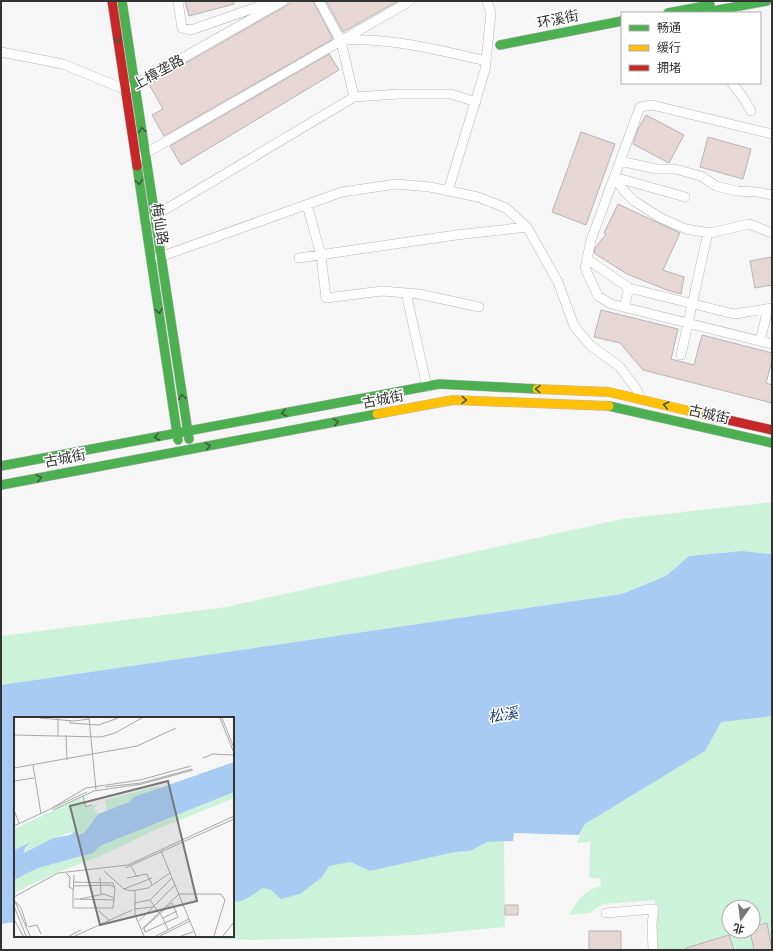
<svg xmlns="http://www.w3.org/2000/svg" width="773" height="951" font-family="'Fira Sans','Noto Sans SC',sans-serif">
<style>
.green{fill:#ccf2d9;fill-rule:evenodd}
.water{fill:#a7cbf3}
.building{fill:#e6d7d4;stroke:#b5b5b5}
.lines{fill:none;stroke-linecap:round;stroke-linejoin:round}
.street-casing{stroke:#b8b8b9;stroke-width:10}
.fast-casing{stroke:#b8b8b9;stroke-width:10}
.slow-casing{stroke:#b8b8b9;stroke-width:10}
.jam-casing{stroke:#b8b8b9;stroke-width:10}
.street{stroke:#fefefe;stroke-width:9}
.fast{stroke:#4caf50;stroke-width:9}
.slow{stroke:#ffc107;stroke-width:9}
.jam{stroke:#c62828;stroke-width:9}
.oneway{stroke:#3c5e3e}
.labels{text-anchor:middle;stroke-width:3;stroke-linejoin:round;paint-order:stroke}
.street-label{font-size:14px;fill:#333334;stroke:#fff}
.water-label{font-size:15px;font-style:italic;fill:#194674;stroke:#fff}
.inset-road{fill:none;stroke:#a8a8a9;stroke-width:1}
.view{fill:#777778;fill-opacity:0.15;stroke:#777778;stroke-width:2}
.inset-edge{fill:none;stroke:#333334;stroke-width:2}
</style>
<rect width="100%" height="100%" fill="#f6f6f7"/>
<!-- green -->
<path class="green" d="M772 502V554L742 551 689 556 666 576 622 594 1 685V636L226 607 622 519Z
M772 715V950H656L655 900 604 904 596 908 590 913 569 915C577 901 584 890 601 886L600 878H589L590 842 577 843 585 824 705 751 720 722ZM729 907H753V931H729Z
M504 841 505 927 419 935 255 940 129 936H233V902C243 903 254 894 261 888L271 890 322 877 329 866 351 862 370 871 455 852 470 851 487 842Z"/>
<!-- water -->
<path class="water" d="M742 551 772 554V716L721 722 705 751 585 824 579 835 514 833 513 841 487 842 470 851 455 852 370 871 351 862 329 866 322 877 300 894 281 899 271 890 262 888C254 894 243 903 233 902V718H15V922L1 924V685L622 594 666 576 689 556Z"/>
<!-- building -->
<path class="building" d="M185 1H234V4L189 16Z
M292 1H313L333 39 164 136 152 115 163 109 149 84 286 6Z
M326 1H398L343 32Z
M329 54 339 70 181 165 170 146Z
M646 115 684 135 669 163 633 144 638 129Z
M581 132 615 144 586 225 552 212Z
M708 137 751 149 743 179 700 167Z
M618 204 680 233 663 270 684 277 681 294 667 290 627 274 594 253 595 248 606 234 604 233Z
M772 257V285L755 288 750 261Z
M601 310 678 329 671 359 694 365 702 335 772 353V361L766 383 772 385V403L643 370 620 343 594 337Z
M505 905H518V915H505Z
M767 923 772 950H754L750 931H753V926Z
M589 931H621V950H589Z
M729 935 734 950H686V948Z"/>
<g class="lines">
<!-- street casing -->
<g class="street-casing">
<path id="street" d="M178 1 182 28 191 30 257 7 267 1
M319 1 341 41 354 97
M344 40C393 38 439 50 486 61
M1 52 63 64 126 90 283 1
M732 83 744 99 751 111
M772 134 652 105 640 107 591 240 585 268 598 296 611 304 772 344
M141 156 410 1
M620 161 656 169H675L701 176 716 186 737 191 757 192 772 195
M614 177 625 192 634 201 661 218 686 229 710 233 749 224 772 233
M614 177 685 197
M448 191 485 70 491 13 487 1
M307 205 321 255 326 298 382 291 419 294 479 307
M151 218 354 97 399 94H451L476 102
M157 258 342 192 396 184 430 187 478 197 506 208 527 227 558 282 574 326 590 345 620 367 637 390 640 399
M299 258 456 235 527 227
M587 259 629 288 734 314 772 308
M406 293 427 387
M624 307 629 288
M760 341 768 309
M681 355 708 232
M606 913 654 909 652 924 653 950"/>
</g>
<!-- fast casing -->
<g class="fast-casing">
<path id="fast" d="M122 1 189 439
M668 13 710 5
M701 13 767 1
M500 45 622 21
M137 166 178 440
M609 406 772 443
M1 466 439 384 537 389
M1 485 377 414"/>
</g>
<!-- slow casing -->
<g class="slow-casing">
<path id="slow" d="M537 389 609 392 706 415
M377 414 453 400 609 406"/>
</g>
<!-- jam casing -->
<g class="jam-casing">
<path id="jam" d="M112 1 137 166
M706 415 772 430"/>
</g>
<!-- street -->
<use href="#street" class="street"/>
<!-- fast -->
<use href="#fast" class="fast"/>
<!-- slow -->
<use href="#slow" class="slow"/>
<!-- jam -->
<use href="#jam" class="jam"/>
</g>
<!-- one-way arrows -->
<defs><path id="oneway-chevron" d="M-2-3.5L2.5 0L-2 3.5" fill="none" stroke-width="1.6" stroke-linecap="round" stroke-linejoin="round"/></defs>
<g class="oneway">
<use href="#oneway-chevron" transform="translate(118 40) rotate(81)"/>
<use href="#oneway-chevron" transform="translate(142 130) rotate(-99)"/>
<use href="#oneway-chevron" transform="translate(139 182) rotate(82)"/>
<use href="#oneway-chevron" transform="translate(159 311) rotate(81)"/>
<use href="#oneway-chevron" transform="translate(538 389) rotate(-178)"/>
<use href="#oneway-chevron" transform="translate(182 397) rotate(-99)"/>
<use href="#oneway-chevron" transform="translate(464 400) rotate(2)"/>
<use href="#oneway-chevron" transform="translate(666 405) rotate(-167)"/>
<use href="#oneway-chevron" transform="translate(284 413) rotate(169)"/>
<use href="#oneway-chevron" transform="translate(336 422) rotate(-11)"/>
<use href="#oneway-chevron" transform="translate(157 437) rotate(169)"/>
<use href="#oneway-chevron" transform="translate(208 446) rotate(-11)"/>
<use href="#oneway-chevron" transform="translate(39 478) rotate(-11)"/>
</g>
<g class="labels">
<!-- street labels -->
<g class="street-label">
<text transform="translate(558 19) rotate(-11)" y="5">环溪街</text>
<text transform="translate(158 72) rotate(-29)" y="5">上樟垄路</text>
<text transform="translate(160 224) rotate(81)" y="5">梅仙路</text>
<text transform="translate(383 399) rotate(-11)" y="5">古城街</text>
<text transform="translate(709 414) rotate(13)" y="5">古城街</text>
<text transform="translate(65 458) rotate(-11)" y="5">古城街</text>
</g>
<!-- water labels -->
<g class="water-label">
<text transform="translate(503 715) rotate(-9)" y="5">松溪</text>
</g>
</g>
<!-- overview -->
<g transform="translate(14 717)">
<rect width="220" height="220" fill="#f6f6f7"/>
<path d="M145 69 146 71 93 94 91 83ZM220 75V81L136 115 89 138 42 156 0 176V163L24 151 73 138 86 129ZM68 80 73 91 83 87 80 92 84 96 70 116 64 118 59 115 39 121 10 136 16 125 0 133V112Z" fill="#ccf2d9"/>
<path d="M220 45V75L86 129 79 136 24 151 0 163V133L17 125 11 131 10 136 39 121 56 118 61 114 64 118 70 116 84 97 115 85 120 80Z" fill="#a7cbf3"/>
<path class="inset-road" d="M26 1 60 4 75 2M75 1 82 73M206 1 220 36M208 1 220 31M56 4V6L85 8 104 1M0 18 87 20 101 16 128 1M44 18V1M52 18 53 43M189 41 199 37 220 38M19 48 27 97M0 51 123 29 162 11M0 64 20 61M91 70 127 66 178 52M69 79 72 90 78 88M38 91 72 71 126 63 177 49M0 93 5 106M39 93 80 74 128 67 179 53M0 109 73 75M147 134 182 219M117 149 123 160M111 151 220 102M90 154 110 172 117 174 134 171 156 156M52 156 56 160 55 170 59 172M86 161 87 177M113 161 133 157 138 168M59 165 99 166 101 172 99 191H59V177L60 158M59 169 95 168 101 170M110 172 138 161M121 174V198L130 219M0 180 44 156 114 148 220 99M0 182 16 219M60 182 100 183M66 182 90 177 100 181M136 183 145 196M2 185 7 191 13 209M120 186 136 183 158 161M158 186 164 200 131 215 130 211ZM0 189 12 219M120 192 139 190M85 194 96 204M146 196 154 212M149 201 163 194M1 204 9 219M125 204 161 168M14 210 23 208 27 217M128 212 165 177H207L211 183 200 219M55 219 67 213M61 219 118 193M142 219 175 202M146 219 176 204M167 219 179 215M209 219 220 205"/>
<path class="view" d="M154 64 183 184 86 208 56 89Z"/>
<rect width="220" height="220" class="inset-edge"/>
</g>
<!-- border -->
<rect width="773" height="951" fill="none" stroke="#333334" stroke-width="4"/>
<!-- legend -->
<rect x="621" y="12" width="140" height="72" fill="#ffffff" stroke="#adadae"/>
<rect x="629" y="25" width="20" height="6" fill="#4caf50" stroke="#adadae"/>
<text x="657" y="32" font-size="12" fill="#333334">畅通</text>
<rect x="629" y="45" width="20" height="6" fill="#ffc107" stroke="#adadae"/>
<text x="657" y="52" font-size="12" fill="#333334">缓行</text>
<rect x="629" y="65" width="20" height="6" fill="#c62828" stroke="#adadae"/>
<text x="657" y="72" font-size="12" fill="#333334">拥堵</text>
<!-- north arrow -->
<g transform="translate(741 919) rotate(194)"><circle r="19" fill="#ffffff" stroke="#adadae"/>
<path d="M0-3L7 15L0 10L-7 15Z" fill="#777778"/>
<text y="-6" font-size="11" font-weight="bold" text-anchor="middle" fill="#333334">北</text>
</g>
</svg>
